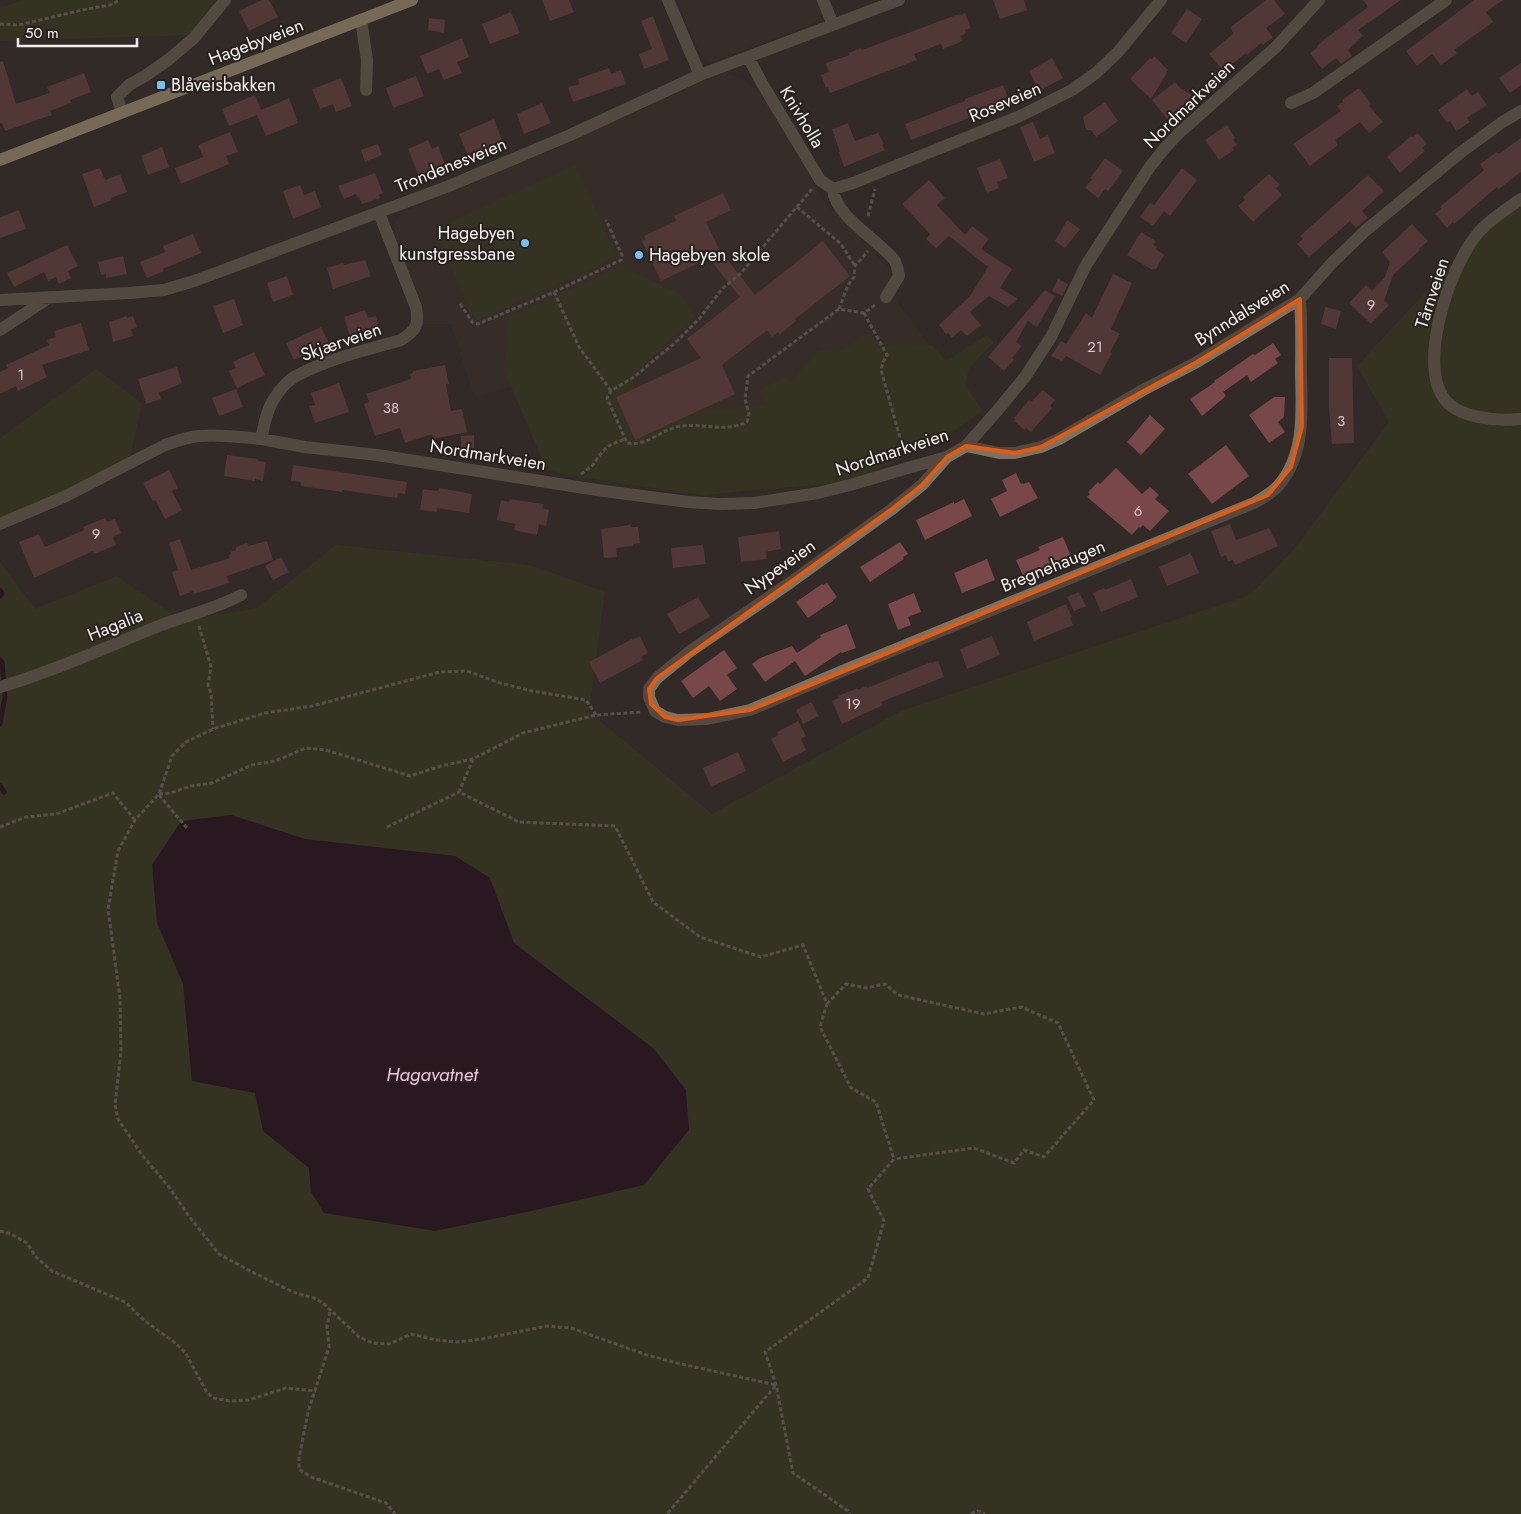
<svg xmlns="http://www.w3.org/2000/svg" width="1521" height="1514" font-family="Jost,sans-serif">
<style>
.built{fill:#3f322c}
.green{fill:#393f1d;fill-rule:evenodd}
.water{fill:#23031a}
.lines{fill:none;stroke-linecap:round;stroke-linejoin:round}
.stream{stroke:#23031a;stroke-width:5}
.building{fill:#78474a}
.path{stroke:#827b79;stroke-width:3;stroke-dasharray:4 2.5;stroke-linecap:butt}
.minor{stroke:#7b725f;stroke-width:12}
.major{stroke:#cbb790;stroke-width:12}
.marked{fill:none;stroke:#e8590c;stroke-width:4;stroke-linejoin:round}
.poi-dot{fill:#71c1f4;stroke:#27211e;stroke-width:2}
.labels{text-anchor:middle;stroke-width:4;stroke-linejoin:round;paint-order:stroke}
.number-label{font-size:15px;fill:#d6c6c5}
.street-label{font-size:18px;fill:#f5f0ee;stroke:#27211e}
.poi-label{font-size:18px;fill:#f5f0ee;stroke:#27211e;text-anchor:start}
.water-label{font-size:19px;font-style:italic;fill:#f7c0e2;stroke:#27211e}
</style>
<rect width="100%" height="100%" fill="#312a27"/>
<!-- built -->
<path class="built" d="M677 0H819L823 11 822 16 812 24 711 62 705 60 701 55Z
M725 73 741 78 754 88 766 101 826 204 890 268 895 299 937 356 750 443 537 380 474 397 451 324H423V306L395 241 393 232 398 217 411 209 543 154 710 78Z"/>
<!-- green -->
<path class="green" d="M24 0H215L190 35 0 41V8Z
M575 165 617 257 476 321 434 230Z
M1521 197V1514H0V562L35 609 117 576 182 621 257 608 336 545 530 565 605 592 589 712 712 814 901 711 1250 595 1295 548 1389 422 1357 366 1483 230ZM231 815 305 839 455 856 490 878 514 943 654 1049 686 1090 311 1192 309 1168 263 1131 255 1093 192 1081 183 984Z
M621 266 681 295 694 316 632 376 634 410 660 416 768 405 760 391 786 376 791 383 819 351 845 349 866 334H870L880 347 932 345 946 361 987 335 994 342 969 368 965 385 983 411 929 447 849 482 702 495 585 478 547 470 504 371 509 318Z
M96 369 142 403 127 470 0 529V438Z"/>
<!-- water -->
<path class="water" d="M231 815 305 839 455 856 490 878 514 943 654 1049 686 1090 689 1130 644 1185 527 1212 435 1231 324 1213 311 1192 309 1168 263 1131 255 1093 192 1081 183 984 157 923 152 865 181 821Z"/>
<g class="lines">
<!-- stream -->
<path class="stream" d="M0 590 2 594 0 596
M0 660 2 662 5 697 0 724
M0 786 4 792"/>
</g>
<!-- building -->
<path class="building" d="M262 0H269L278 17 249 31 239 11Z
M542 0H569L574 12 550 21Z
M993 0H1024L1027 10 1000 19Z
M1266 0H1274L1285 14 1266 28 1273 37 1263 45 1261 43 1247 55 1246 53 1223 71 1209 54 1233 34 1231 27Z
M1363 0H1401L1358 30 1363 36 1348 50 1352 56 1341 64 1336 58 1322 69 1310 53 1318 47 1317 46 1325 39 1368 7Z
M1474 0H1503L1486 12 1493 22 1454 50 1457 53 1441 65 1432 54 1417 66 1406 51Z
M1187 9 1202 19 1186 43 1171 33Z
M511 12 520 33 490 44 482 24Z
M965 13 971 28 965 30 966 33 960 36 963 41 943 49 941 44 914 54 917 60 830 93 828 87 826 88 821 75 829 72 826 63 850 55 849 53 861 48 862 50 959 14 960 15Z
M653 16 669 60 644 69 639 54 652 49 641 21Z
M429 18 445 20 444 33 428 30Z
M462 38 469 57 457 62 462 73 444 80 439 69 427 74 420 56Z
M1154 56 1168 70 1166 72 1167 73 1151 99 1130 79 1150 58 1152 59Z
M1052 58 1063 78 1039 91 1029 71Z
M3 61 16 104 50 93 47 87 84 73 91 92 70 100 71 103 50 111 52 115 5 131 2 123H0V62Z
M1521 63V85L1510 93 1499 78Z
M609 68 611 74 621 70 626 84 573 102 568 87 579 84 578 79Z
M416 76 424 96 393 108 386 88Z
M341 78 352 106 336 112 333 104 320 109 312 89Z
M1175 82 1180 88 1195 97 1168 120 1152 100Z
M1003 85 1008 97 1004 99 1006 104 911 140 905 124 965 101V99Z
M1359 88 1371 104 1369 106 1383 122 1369 133 1360 122 1335 140 1338 145 1310 166 1293 144 1341 111 1337 106 1343 102 1342 100Z
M1467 89 1472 96 1478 92 1487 105 1467 118 1470 122 1456 131 1450 121 1447 123 1438 110Z
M255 95 261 110 289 98 298 123 266 136 257 115 229 126 222 109Z
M1105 102 1118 121 1096 137 1091 130H1086L1083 117Z
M542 103 551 123 524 134 517 114Z
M494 119 503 143 469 158 459 134Z
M1033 122 1040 139 1048 135 1055 153 1034 162 1020 127Z
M848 123 855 141 878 133 884 144 882 145 885 150 844 167 839 152H840L832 129Z
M1227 125 1235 138 1233 139 1237 145 1232 148 1234 150 1219 160 1205 140Z
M230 132 238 152 226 156 229 164 181 184 175 168 203 157 198 145Z
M1418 133 1427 144 1422 148 1425 151 1400 173 1387 157 1411 136 1413 137Z
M1521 138V172L1499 189 1497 187 1454 224 1453 222 1447 228 1435 214 1441 209 1440 207 1484 170 1480 164 1497 152 1499 154Z
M428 140 432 149 438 146 445 164 438 167 440 171 420 179 408 149Z
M378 144 382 155 365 162 361 150Z
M162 147 169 167 148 175 141 156Z
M1105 158 1123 171 1108 191 1105 189 1098 198 1085 188 1092 179 1090 178Z
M1000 159 1008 178 997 182 999 188 987 193 977 168Z
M100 168 105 180 120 174 127 192 111 198 112 200 94 207 82 174Z
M1182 168 1197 180 1170 216 1164 211 1153 226 1140 217 1150 203 1154 205Z
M375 173 383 193 379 195 380 198 362 204 359 197 357 198 356 194 344 199 338 186Z
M1269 174 1280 185 1276 188 1282 195 1253 222 1238 206 1245 200 1243 197Z
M1368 175 1384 191 1362 211 1368 218 1356 228 1350 221 1309 257 1297 244 1303 239 1300 236Z
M929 180 945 198 937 205 965 235 972 226 989 239 981 249 1012 269 1000 288 1018 299 1008 307 989 296 970 312 981 325 967 336 961 330 952 338 948 333 946 334 939 325 970 296 988 267 949 236 936 248 926 239 930 234 902 204Z
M300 185 304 195 315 191 321 207 293 219 283 191Z
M723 193 731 210 706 222 719 249 755 295 823 241 850 276 795 319 796 321 780 334 778 332 772 337 767 330 722 365 735 394 635 440 616 397 701 358 687 339 740 297 709 258 661 281 642 241 646 239 644 236 676 221 674 216Z
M19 210 26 229 0 238V217Z
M1067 220 1080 229 1065 248 1055 241Z
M1412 224 1428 241 1419 249 1420 250 1393 275 1384 301 1389 305 1371 324 1349 303 1366 285 1372 291 1385 277 1390 262 1382 252Z
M1141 232 1156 241 1153 245 1157 247 1156 249 1164 255 1156 269H1151L1127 255Z
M193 234 201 253 163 269 164 271 147 278 140 262 165 252 163 246Z
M67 245 78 266 68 271 71 278 59 284 56 277 48 281 44 272 14 287 7 273Z
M123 256 127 274 106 278V274L101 275 98 262Z
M365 260 371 276 333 289 327 268 343 263 344 265Z
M1113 274 1132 283 1111 329 1120 334 1110 352 1112 353 1100 375 1066 356 1062 361 1051 356 1061 341 1066 344 1086 313 1092 318Z
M287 276 293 295 273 302 267 283Z
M1058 279 1068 284 1062 296 1052 291Z
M1045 290 1055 296 1037 327 1028 321 1016 342 1022 346 1012 358 1014 360 1004 371 988 357Z
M234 299 243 325 223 333 213 306Z
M1325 307 1341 311 1336 329 1321 324Z
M365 310 368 318 376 316 379 328 350 337 344 317Z
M126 316 127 318 133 316 137 327 131 329 133 336 113 342 109 322Z
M81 323 89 350 42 365 47 377 18 391 16 386 0 394V372L8 368 6 365 49 345 47 340 56 337 54 331Z
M321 327 329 343 294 360 286 343Z
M1273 343 1281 355 1275 359 1278 363 1251 382 1247 375 1223 392 1226 396 1202 416 1190 399 1215 382 1214 381 1253 354 1255 355Z
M254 352 265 375 237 388 229 371 236 368 233 362Z
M1329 358H1352L1354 443 1332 444 1329 408Z
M445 365 449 384H446L451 411 462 409 467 432 433 439 432 434 405 443 400 428 375 436 364 404 369 402 366 394 411 379 410 374 413 373V371Z
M177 367 182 383 159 393 161 399 146 404 138 379Z
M339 383 349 412 315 423 309 406 315 405 311 393Z
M236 389 243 407 219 416 212 398Z
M1043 390 1055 400 1050 406 1052 408 1031 432 1026 428 1024 430 1014 421 1015 419 1014 418 1029 400 1031 402Z
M1274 397H1285L1284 417 1278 422 1285 432 1269 443 1249 415Z
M1150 415 1165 429 1141 455 1127 442Z
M474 435V448L461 449V436Z
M1226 445 1249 476 1212 504 1188 474Z
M227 455 258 459V461L266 462 263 481 255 479V481L224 476Z
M293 465 407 482 405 494 398 493 397 498 342 490V492L301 486V482L291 481Z
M1116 468 1142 494 1150 487 1159 495 1155 499 1169 511 1150 531 1143 525 1140 528 1139 527 1132 535 1087 497 1090 494 1088 492 1098 482 1100 484Z
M169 470 178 488 172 491 182 510 165 519 155 500 153 501 143 483Z
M1016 473 1021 484 1023 483V484L1029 482 1038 498 1000 517 991 499 1007 491 1002 480Z
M439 488 472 494 469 513 437 508V512L420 510 423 489 438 491Z
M510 499 543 504 542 508 549 510 546 526 539 524 537 535 514 530 515 524 497 520 501 500 509 502Z
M964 499 972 516 925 540 916 520 954 502V504Z
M105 518 107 522 115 519 121 533 113 537 116 545 94 554 93 551 34 578 19 542 39 534 45 547 84 530 83 527Z
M1230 524 1236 540 1269 528 1278 546 1235 565 1233 560 1228 561 1226 555 1221 557 1211 531Z
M630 525 631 527H638L640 543 633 544V546L616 548 617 557 604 558 601 529Z
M779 531 781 549 766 552 767 559 741 562 738 537Z
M1063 537 1071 556 1055 563 1056 565 1024 578 1016 560 1040 550 1038 547Z
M180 539 191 570 230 558 229 555 231 554 230 552 236 550V547L247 543 248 546 267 541 273 560 227 576 229 583 194 594 193 591 180 596 172 572 178 570 169 543Z
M900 542 908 554 903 557 904 559 870 582 860 567Z
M703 545 706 564 673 568 671 548Z
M1191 553 1199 573 1167 586 1159 567Z
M281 557 289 572 273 580 265 566Z
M987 559 995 580 962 593 954 573Z
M1131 579 1138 597 1101 612 1093 593 1104 588 1105 590Z
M827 583 837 597 833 600V601L808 618 796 602 822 584 823 585Z
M1079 592 1086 606 1074 611 1067 597Z
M914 593 921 612 908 617 911 625 898 630 888 604Z
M698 597 710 617 679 634 667 614Z
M1066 604 1072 617 1070 618 1073 625 1034 641 1027 622Z
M847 624 856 648 842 653 841 652 805 676 795 661 765 682 752 664 760 658 792 646 797 653 821 637 820 635Z
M640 636 648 653 641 657 643 660 600 683 589 662 632 639V640Z
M992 636 1000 655 967 669 960 649Z
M724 650 737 668 727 675 737 689 720 701 709 686 693 698 681 681Z
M938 661 944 677 881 702 883 705 842 724 832 701 839 698 838 696 858 688V690L866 686 867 688 931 662V663Z
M811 702 819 716 803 724 796 710Z
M798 721 806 736 801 739 806 750 783 762 771 739 779 735 777 732Z
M738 752 746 771 711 787 703 768Z"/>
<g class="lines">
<!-- path -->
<path class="path" d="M0 24 19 25 82 10 110 5 120 0
M812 189 740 274 722 289 699 319 676 342 634 377 611 391 607 398 627 443C648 447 662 428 682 426 706 423 722 433 747 422L749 414 745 399 748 376 839 309 864 313 875 305
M797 207 841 244 855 266
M868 216 875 189
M554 292 579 347 611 391
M460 304 473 323 478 324 554 292 621 260 622 255 606 220
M839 309 848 285 854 277 855 266 868 251
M864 313 887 355 883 362 881 370 902 445 909 455
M581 474 592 466 602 452 610 445 625 439
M199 626 211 667 208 685 211 693 213 729
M596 715 586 700 532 691 500 683 467 671 440 672 312 706 265 713 213 729 186 742 172 756 159 794 135 820 118 851 108 909 120 998 121 1051 115 1105 118 1119 142 1155 169 1187 188 1215 219 1254 252 1272 293 1292 314 1298 323 1303 359 1337 373 1343 389 1344 411 1334 436 1340 458 1342 482 1339 547 1326 571 1328 647 1355 677 1363 776 1385 667 1514
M473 759 459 792 519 822 615 826 653 902 700 937 761 957 803 945 827 1004 820 1027 851 1088 876 1102 894 1159 868 1189 884 1221 868 1278 765 1352 776 1385 793 1473 848 1511 850 1514
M159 794 171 793 191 786 212 783 252 765 275 761 306 748 326 750 410 776 441 766 473 759 523 733 596 715 642 712
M159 795 187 828
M0 827 26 817 56 814 113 793 135 820
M387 827 459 792
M827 1004 846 984 866 988 885 984 898 995 984 1014 1021 1007 1058 1023 1094 1100 1044 1157 1024 1150 1014 1163 974 1148 894 1159
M0 1231 11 1234 27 1243 35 1256 52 1271 125 1302 145 1321 174 1342 185 1352 206 1391 213 1398 230 1401 249 1400 286 1388 316 1391
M330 1312 327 1326 329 1347 308 1412 299 1458V1469L311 1477 386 1503 395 1514
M971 1514 978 1511 985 1514"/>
<!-- minor -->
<path class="minor" d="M668 0 700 75
M823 0 833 25
M361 20 367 60 366 90
M748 57 763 85 820 180 833 189
M1291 103 1313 93 1446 0
M122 112 117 97 129 85 145 76 168 60 194 38 225 0
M833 189 853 183 1020 116 1072 90 1096 73 1118 52 1161 0
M833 189C835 217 878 239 895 261 897 265 898 271 899 276L886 297
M1521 199C1507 209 1490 219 1479 232 1451 263 1418 360 1443 397 1457 419 1498 421 1521 419
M0 300 129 293 164 290 197 280 449 186 568 136 700 75 899 0
M0 330 50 297
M261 439 305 447 377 455 597 490 688 502 721 504 754 503 818 493 854 484 911 467 947 457 966 446 997 411 1025 377 1051 337 1086 265 1149 168 1164 149 1179 133 1276 47 1319 0
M966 446 999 453H1015L1041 447 1059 439 1143 390 1197 362 1300 299 1331 264 1365 231 1460 153 1501 123 1521 111
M947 457 922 485 892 509 791 582 689 652 657 678 649 689V697L655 711 665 717 678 720 707 719 750 710 840 672 1254 503C1263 498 1272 493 1279 485 1305 454 1302 413 1301 375 1301 350 1302 324 1300 299
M0 524 66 496 165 445C176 441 187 437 199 436 219 434 241 437 261 439 264 426 266 411 274 399 279 390 289 379 298 375 330 358 367 350 401 340 417 330 419 324 416 307L379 213
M0 687C53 671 105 648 156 627 185 616 215 609 241 595"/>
<!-- major -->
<path class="major" d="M0 160 412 0"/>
</g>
<!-- marked area -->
<path d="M0 0H1521V1514H0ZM1300 299 1302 426 1291 467 1268 495 750 710 678 720 665 717 651 704 649 689 657 678 892 509 922 485 947 457 966 446 1015 453 1041 447 1197 362Z" fill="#312a27" fill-opacity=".55" fill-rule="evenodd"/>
<path class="marked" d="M1300 299 1302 426 1291 467 1268 495 750 710 678 720 665 717 651 704 649 689 657 678 892 509 922 485 947 457 966 446 1015 453 1041 447 1197 362Z"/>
<!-- markers -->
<g class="poi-dot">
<rect x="156" y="80" width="10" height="10" rx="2.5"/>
<circle cx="525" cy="243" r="5"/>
<circle cx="639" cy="255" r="5"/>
</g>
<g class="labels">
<!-- number labels -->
<g class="number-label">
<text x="1371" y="310">9</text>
<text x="1095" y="352">21</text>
<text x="21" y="380">1</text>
<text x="391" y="413">38</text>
<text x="1341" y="426">3</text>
<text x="1138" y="516">6</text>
<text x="96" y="539">9</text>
<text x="853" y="709">19</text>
</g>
<!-- street labels -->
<g class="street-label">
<text transform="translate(256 42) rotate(-21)" y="6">Hagebyveien</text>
<text transform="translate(1005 102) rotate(-23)" y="6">Roseveien</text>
<text transform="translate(1189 104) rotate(-44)" y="6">Nordmarkveien</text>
<text transform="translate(802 117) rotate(59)" y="6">Knivholla</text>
<text transform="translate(451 165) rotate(-22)" y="6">Trondenesveien</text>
<text transform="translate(1432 293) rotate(-72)" y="6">Tårnveien</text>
<text transform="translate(1242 313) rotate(-32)" y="6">Bynndalsveien</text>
<text transform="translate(341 342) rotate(-19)" y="6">Skjærveien</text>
<text transform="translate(892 452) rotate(-18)" y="6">Nordmarkveien</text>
<text transform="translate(488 455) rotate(9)" y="6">Nordmarkveien</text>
<text transform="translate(1053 566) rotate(-22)" y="6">Bregnehaugen</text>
<text transform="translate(780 567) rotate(-35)" y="6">Nypeveien</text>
<text transform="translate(115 625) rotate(-22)" y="6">Hagalia</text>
</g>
<!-- poi labels -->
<g class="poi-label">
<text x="171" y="91">Blåveisbakken</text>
<text x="515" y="239" text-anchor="end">Hagebyen<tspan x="515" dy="21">kunstgressbane</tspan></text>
<text x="649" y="261">Hagebyen skole</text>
</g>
<!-- water labels -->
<g class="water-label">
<text x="432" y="1081">Hagavatnet</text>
</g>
</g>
<!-- scale -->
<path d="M18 38v8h119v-8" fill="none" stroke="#f5f0ee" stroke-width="2.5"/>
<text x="25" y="38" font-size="15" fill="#f5f0ee" stroke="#27211e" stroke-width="4" paint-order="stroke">50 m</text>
</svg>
